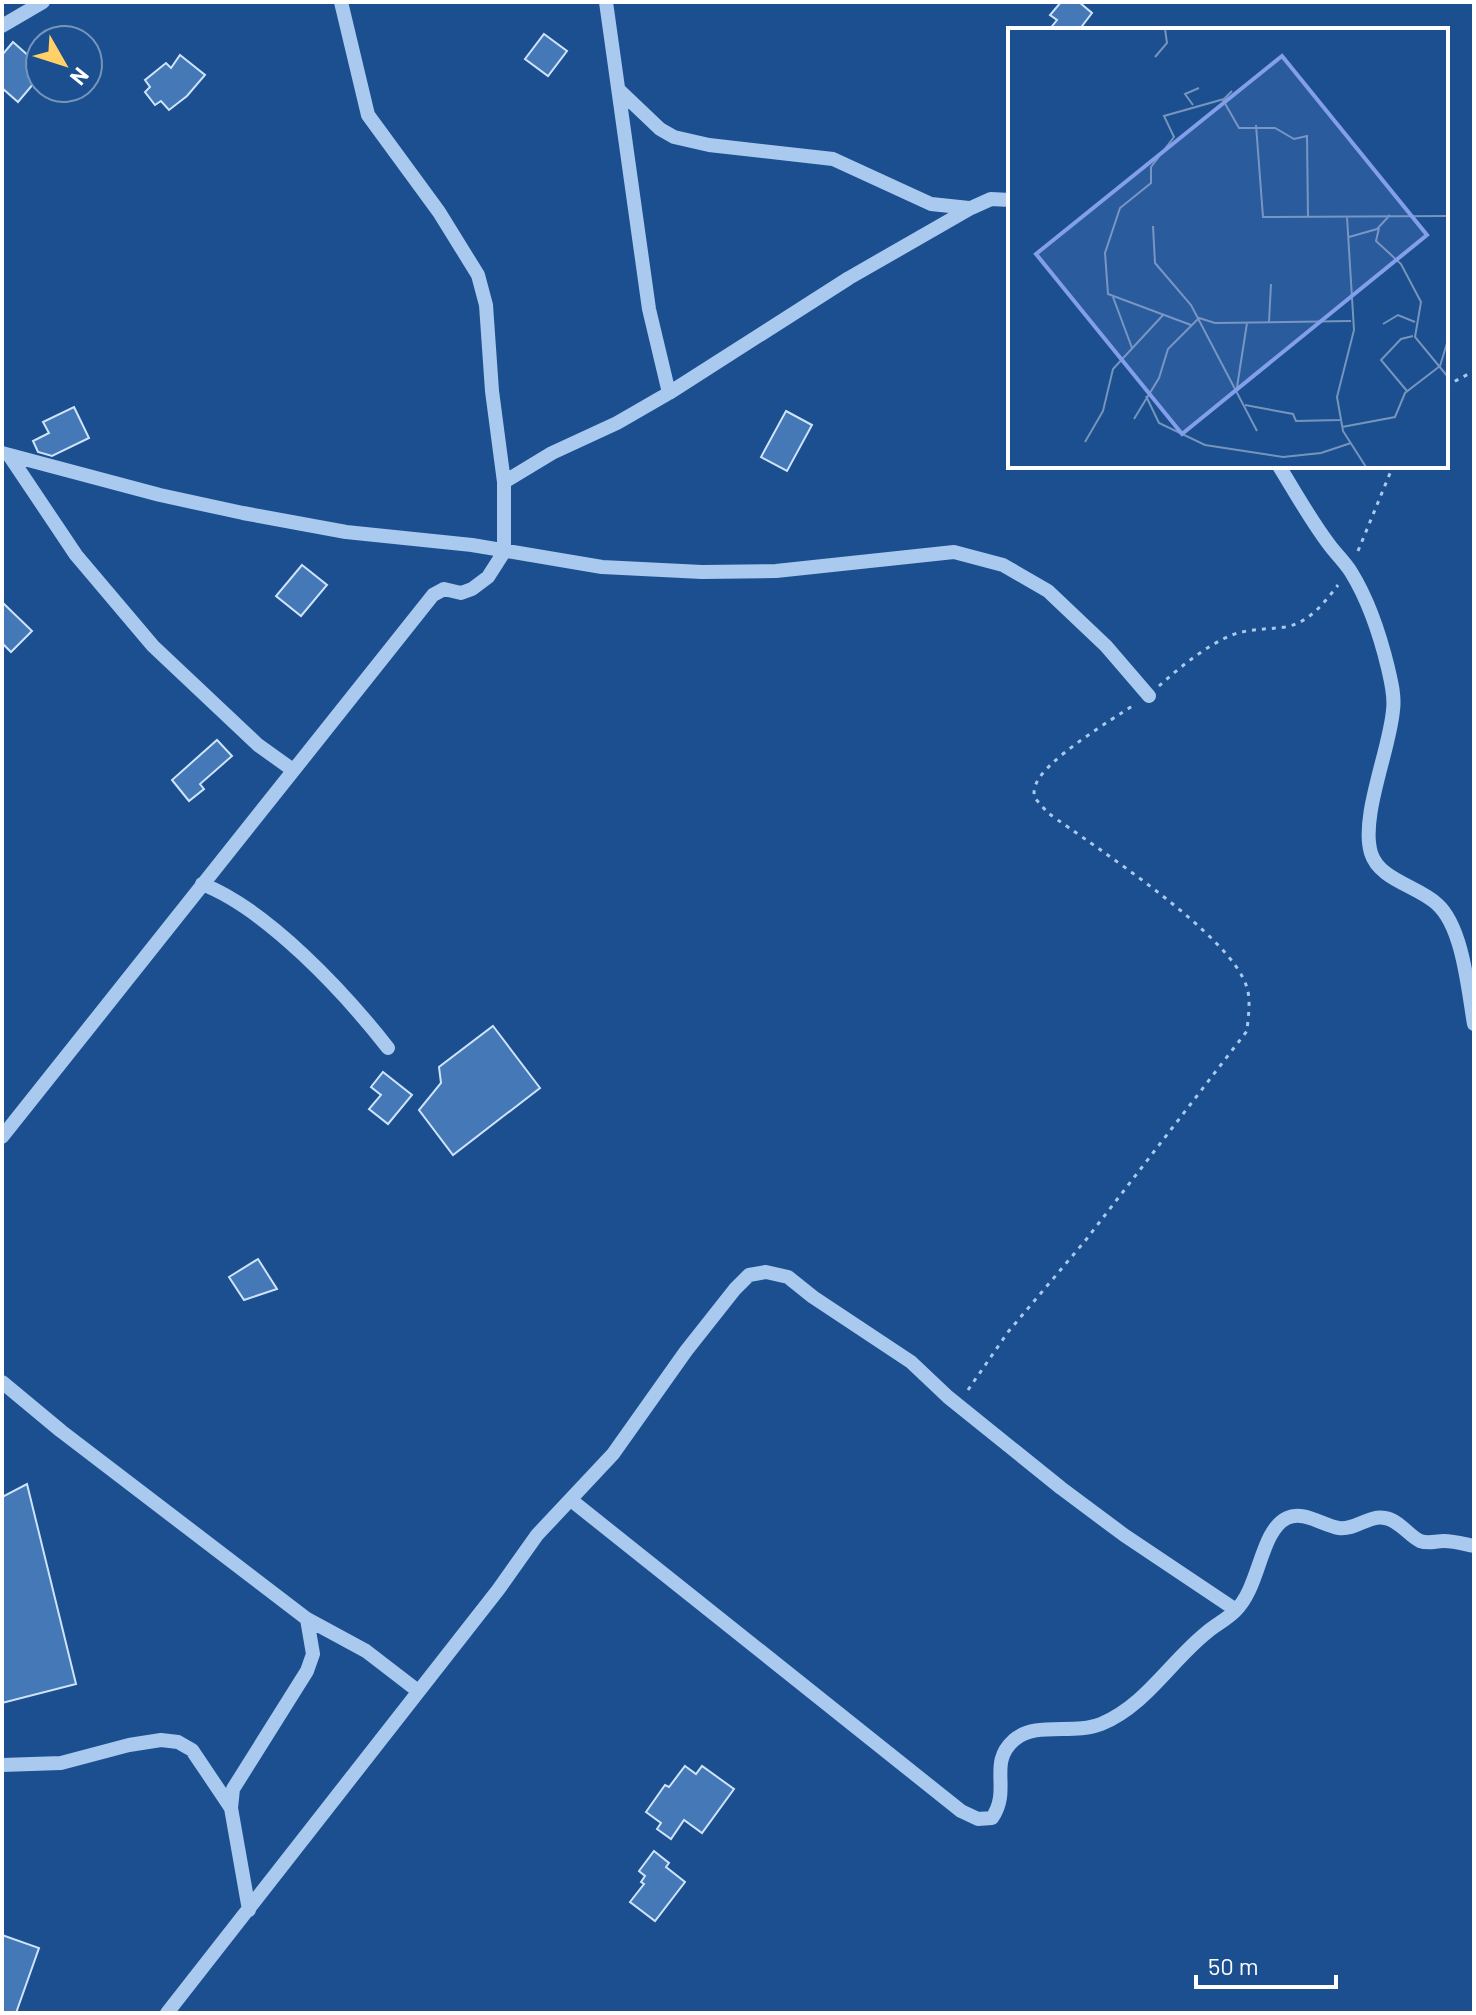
<svg xmlns="http://www.w3.org/2000/svg" width="1476" height="2015" font-family="Barlow,sans-serif">
<style>
.building{fill:#4478b7;stroke:#cfe3fa;stroke-width:2}
.lines{fill:none;stroke-linecap:round;stroke-linejoin:round}
.path{stroke:#a9c9ee;stroke-width:3;stroke-dasharray:4 6;stroke-linecap:butt}
.minor{stroke:#a9c9ee;stroke-width:14}
.inset-road{fill:none;stroke:#7695bc;stroke-width:2}
.view{fill:#839eea;fill-opacity:0.15;stroke:#839eea;stroke-width:4}
.inset-edge{fill:none;stroke:#fff;stroke-width:4}
</style>
<rect width="100%" height="100%" fill="#1b4f8f"/>
<!-- building -->
<path class="building" d="M1061 2H1079L1092 13 1079 30H1049L1057 20 1050 15Z
M544 34 567 51 548 76 525 59Z
M13 42 40 66V76L18 102 2 88V55Z
M180 55 205 75 187 96 169 110 161 101 155 105 145 92 150 87 145 80 166 63 171 68Z
M74 407 89 438 52 456 38 452 33 441 49 433 43 422Z
M786 411 812 425 787 471 761 457Z
M302 565 327 585 301 616 276 596Z
M2 602 32 631 11 652 2 643Z
M217 740 232 756 200 784 204 789 189 801 172 780Z
M493 1026 540 1088 453 1155 419 1110 441 1083 439 1067Z
M383 1072 412 1095 388 1124 369 1109 381 1095 371 1087Z
M258 1259 277 1289 244 1300 229 1277Z
M27 1484 76 1684 2 1703V1497Z
M685 1766 696 1774 702 1766 734 1789 702 1833 684 1820 671 1839 657 1829 661 1823 646 1812 665 1785 669 1787Z
M654 1851 669 1863 666 1867 685 1882 655 1921 630 1902 644 1884 641 1882 645 1876 639 1871Z
M2 1935 39 1948 16 2013H2Z"/>
<g class="lines">
<!-- path -->
<path class="path" d="M1446 386 1474 371
M1358 551 1393 466
M1159 686C1179 668 1201 650 1225 638 1245 628 1264 630 1285 627 1309 623 1324 603 1338 585
M968 1390 1008 1332 1085 1241 1247 1031C1248 1018 1251 1000 1247 988 1233 936 1095 847 1048 813L1034 797C1034 792 1034 788 1036 784 1045 760 1111 720 1134 705"/>
<!-- minor -->
<path class="minor" d="M606 2 649 309 669 393
M2 26 43 2
M619 90 660 129 674 137 709 145 833 159 931 204 969 208
M2 453 160 495 243 513 346 532 472 545 602 567 702 572 776 571 954 552 1003 565 1048 591 1106 646 1149 696
M9 455 76 555 153 646 258 745 293 770
M1279 466C1295 492 1310 519 1328 543 1335 553 1344 561 1351 572 1369 601 1380 635 1388 668 1391 681 1395 696 1393 710 1390 749 1360 817 1371 853 1379 880 1418 886 1437 904 1463 927 1468 990 1474 1024
M504 482 552 453 617 423 669 393 849 278 971 208 991 199 1010 200
M202 884C267 909 345 993 388 1048
M2 1137 433 595 444 589 461 593 472 589 488 577 504 552V482L492 391 486 305 478 275 439 212 368 115 341 2
M2 1382 61 1431 307 1619 366 1651 418 1691
M571 1500 961 1811 978 1819 992 1818C1012 1789 987 1764 1014 1740 1036 1721 1073 1735 1101 1724 1145 1706 1170 1662 1206 1633 1215 1625 1226 1620 1235 1611 1260 1588 1260 1531 1287 1518 1303 1510 1322 1525 1339 1528 1356 1530 1368 1515 1385 1518 1399 1520 1408 1535 1420 1541 1429 1544 1435 1541 1444 1541 1454 1541 1464 1544 1474 1546
M2 1765 61 1763 129 1745 161 1740 178 1742 192 1750 231 1808
M249 1910 231 1808 233 1789 307 1671 313 1654 307 1619
M167 2013 498 1590 537 1535 613 1454 686 1351 735 1289 749 1275 766 1272 788 1277 813 1297 911 1362 948 1397 1061 1488 1124 1535 1236 1610"/>
</g>
<!-- overview -->
<g transform="translate(1008 28)">
<rect width="440" height="440" fill="#1b4f8f"/>
<path class="inset-road" d="M147 29 159 15 157 1M215 72 231 100H267L286 111 299 108 300 189M185 77 177 66 191 60M248 97 255 189 440 188M339 189 346 302 329 369 335 403 358 439M145 198 147 235 183 277 249 403M371 200 368 213 393 236 413 274 407 309 440 349M341 209 369 201 382 187M105 269 124 320M261 294 263 256M375 296 390 287 407 294M183 297 100 266 97 225 112 180 143 155V139L166 109 156 88 216 71 224 63M229 359 239 295M399 363 373 332 393 311 405 308M138 368 151 395 197 417 275 429 313 425 343 415M237 377 285 386 288 393 332 392M126 391 151 350 160 321 191 290 207 295 343 293M334 399 387 389 397 365 432 338 440 312M77 414 95 383 105 341 156 286"/>
<path class="view" d="M274 28 419 207 174 406 28 226Z"/>
<rect width="440" height="440" class="inset-edge"/>
</g>
<!-- border -->
<rect width="1476" height="2015" fill="none" stroke="#ffffff" stroke-width="8"/>
<!-- north arrow -->
<g transform="translate(64 64) rotate(129)"><circle r="38" fill="#1b4f8f" stroke="#7695bc" stroke-width="2"/>
<path d="M0-6L14 30L0 20L-14 30Z" fill="#ffd166"/>
<text y="-12" font-size="22" font-weight="bold" text-anchor="middle" fill="#ffffff">N</text>
</g>
<!-- scale -->
<path d="M1196 1975v12h140v-12" fill="none" stroke="#ffffff" stroke-width="4"/>
<text x="1208" y="1975" font-size="24" fill="#ffffff" stroke="#1b4f8f" stroke-width="6" paint-order="stroke">50 m</text>
</svg>
